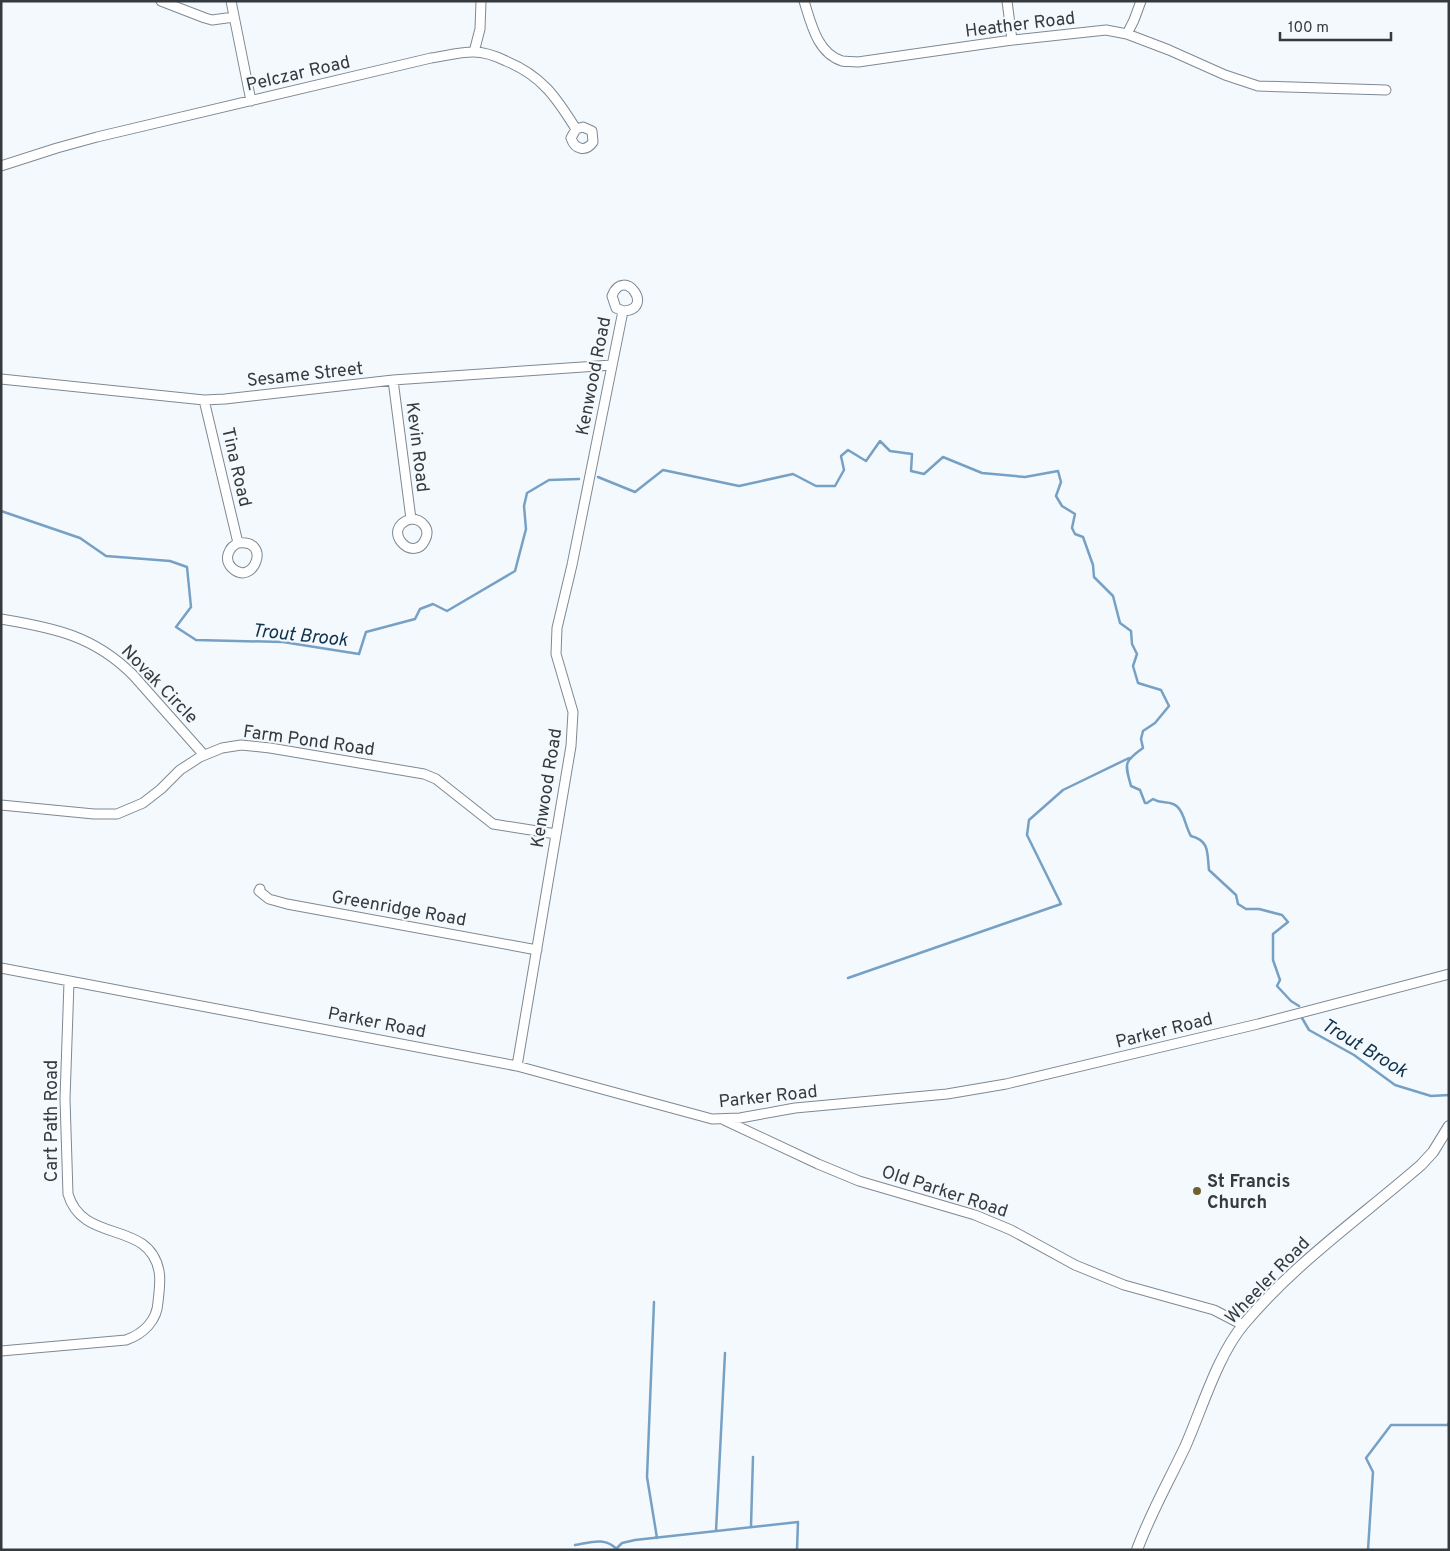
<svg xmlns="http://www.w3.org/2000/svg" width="1450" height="1551" font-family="Overpass,sans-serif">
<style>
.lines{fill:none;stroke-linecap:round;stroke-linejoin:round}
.stream{stroke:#76a0c4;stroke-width:2.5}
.minor-casing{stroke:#7e8993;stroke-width:11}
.tertiary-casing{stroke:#7e8993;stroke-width:12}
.minor{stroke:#fff;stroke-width:9}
.tertiary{stroke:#fff;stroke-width:10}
.poi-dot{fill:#6f612e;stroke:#f4f9fe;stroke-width:2}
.labels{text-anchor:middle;stroke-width:4;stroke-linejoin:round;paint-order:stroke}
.street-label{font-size:18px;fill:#353a3e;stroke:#f4f9fe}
.poi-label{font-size:18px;font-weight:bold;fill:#353a3e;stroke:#f4f9fe;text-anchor:start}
.water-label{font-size:19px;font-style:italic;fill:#10324b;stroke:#f4f9fe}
</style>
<rect width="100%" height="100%" fill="#f4f9fe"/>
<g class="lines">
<!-- stream -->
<path class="stream" d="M598 477 635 492 663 470 739 486 793 474 816 486H835L844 470 841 456 848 450 866 461 880 441 890 451 912 454 911 471 924 474 943 457 982 473 1025 477 1058 471 1061 482 1056 496 1062 506 1075 514 1072 528 1075 534 1083 537 1093 565 1094 577 1113 596 1120 623 1131 631 1132 644 1137 654 1133 666 1138 683 1161 690 1169 706 1155 723 1143 731 1141 739 1143 748C1123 762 1125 764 1131 786L1140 790 1145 803H1147L1153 799C1161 804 1166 801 1173 804 1184 808 1185 827 1191 836 1210 841 1207 853 1209 870L1236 895 1238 904 1246 909H1259L1282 915 1288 922 1273 934V960L1280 980 1277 986 1291 1001 1299 1006
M1 511 80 538 106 556 170 561 187 567 191 607 176 627 196 640 283 642 359 654 366 632 415 619 420 609 433 604 447 611 515 571 526 529 524 506 527 493 549 480 579 479
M848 978 1061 904 1027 835 1029 820 1063 790 1129 758
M1302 1018 1309 1030 1354 1055 1395 1085 1431 1096 1449 1095
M654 1302 647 1477 657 1538
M751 1526 753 1457
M716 1531 725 1353
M575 1545C589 1543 606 1536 617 1550
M616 1549 622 1543 635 1540 798 1522 797 1550
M1368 1550 1373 1472 1366 1458 1391 1425H1448L1449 1422"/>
<!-- minor casing -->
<g class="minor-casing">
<path id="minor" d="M161 1 205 18 212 20 234 17
M231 1 251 101
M804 1C811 23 817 53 842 61 847 62 853 61 858 62L1005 41 1106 30 1127 34 1169 50 1225 75 1258 86 1386 90
M1007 1 1012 40
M1127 34 1134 20 1141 1
M474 52 480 29 481 1
M1 166 57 148 97 137 431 58C445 56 459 52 473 52 484 52 496 56 506 61 542 76 556 97 576 129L583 127 592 131 593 142C586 152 575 150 571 138L576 129
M1 379 204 400 225 399 393 380 612 365
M393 380 411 519C422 519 431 529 425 540 413 565 379 528 411 519
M204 400 238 543C229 547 223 559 232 568 253 588 273 539 238 543
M1 619C55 628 94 636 133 675L204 755
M1 805 94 814H117L143 803 161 789 180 770 200 757 222 748 241 745 270 748 424 774 436 779 493 824 556 834
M260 889 259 891 269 899 287 904 537 950
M1 968 517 1066 712 1119 740 1118 795 1108 947 1094 1006 1084 1258 1024 1449 974
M517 1066 571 746 573 712 556 654 557 628 572 565 623 311C656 310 624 265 612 296L616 308 623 311
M724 1120 818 1164 859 1181 975 1215 1011 1230 1075 1265 1124 1285 1214 1310 1243 1325
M1 1351 126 1340C143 1334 157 1321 158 1302 159 1292 161 1281 159 1271 149 1219 83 1245 68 1194L65 1099 69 982"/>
</g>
<!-- tertiary casing -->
<g class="tertiary-casing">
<path id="tertiary" d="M1137 1550C1150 1514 1169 1481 1185 1447 1202 1409 1217 1356 1244 1324 1296 1262 1360 1218 1421 1165L1433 1152 1449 1126"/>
</g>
<!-- minor -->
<use href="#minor" class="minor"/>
<!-- tertiary -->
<use href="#tertiary" class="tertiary"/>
</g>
<!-- markers -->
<circle class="poi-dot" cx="1197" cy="1191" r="5"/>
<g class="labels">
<!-- street labels -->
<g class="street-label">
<text transform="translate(1020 24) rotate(-7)" y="6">Heather Road</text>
<text transform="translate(298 73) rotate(-13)" y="6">Pelczar Road</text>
<text transform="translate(305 374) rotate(-6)" y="6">Sesame Street</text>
<text transform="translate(593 376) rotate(-79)" y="6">Kenwood Road</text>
<text transform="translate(418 447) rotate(83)" y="6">Kevin Road</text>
<text transform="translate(237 467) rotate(77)" y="6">Tina Road</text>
<text transform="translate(160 684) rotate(46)" y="6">Novak Circle</text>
<text transform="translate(309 740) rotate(8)" y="6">Farm Pond Road</text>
<text transform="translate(546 788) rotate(-81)" y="6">Kenwood Road</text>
<text transform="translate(399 908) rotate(10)" y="6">Greenridge Road</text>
<text transform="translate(377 1022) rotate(11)" y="6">Parker Road</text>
<text transform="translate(1164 1030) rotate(-14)" y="6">Parker Road</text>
<text transform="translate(768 1096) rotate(-6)" y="6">Parker Road</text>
<text transform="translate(51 1121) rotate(-90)" y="6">Cart Path Road</text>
<text transform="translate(945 1191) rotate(18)" y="6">Old Parker Road</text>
<text transform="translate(1267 1280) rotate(-46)" y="6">Wheeler Road</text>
</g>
<!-- poi labels -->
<g class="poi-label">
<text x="1207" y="1187">St Francis<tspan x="1207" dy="21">Church</tspan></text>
</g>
<!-- water labels -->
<g class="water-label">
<text transform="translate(300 634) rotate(6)" y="7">Trout Brook</text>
<text transform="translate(1365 1047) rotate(31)" y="7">Trout Brook</text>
</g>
</g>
<!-- border -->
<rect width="1450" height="1551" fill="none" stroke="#353a3e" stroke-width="5"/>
<!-- scale -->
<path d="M1280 32v8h111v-8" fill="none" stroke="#353a3e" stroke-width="2.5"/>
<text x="1288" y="32" font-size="15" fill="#353a3e" stroke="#f4f9fe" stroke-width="4" paint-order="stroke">100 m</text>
</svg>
